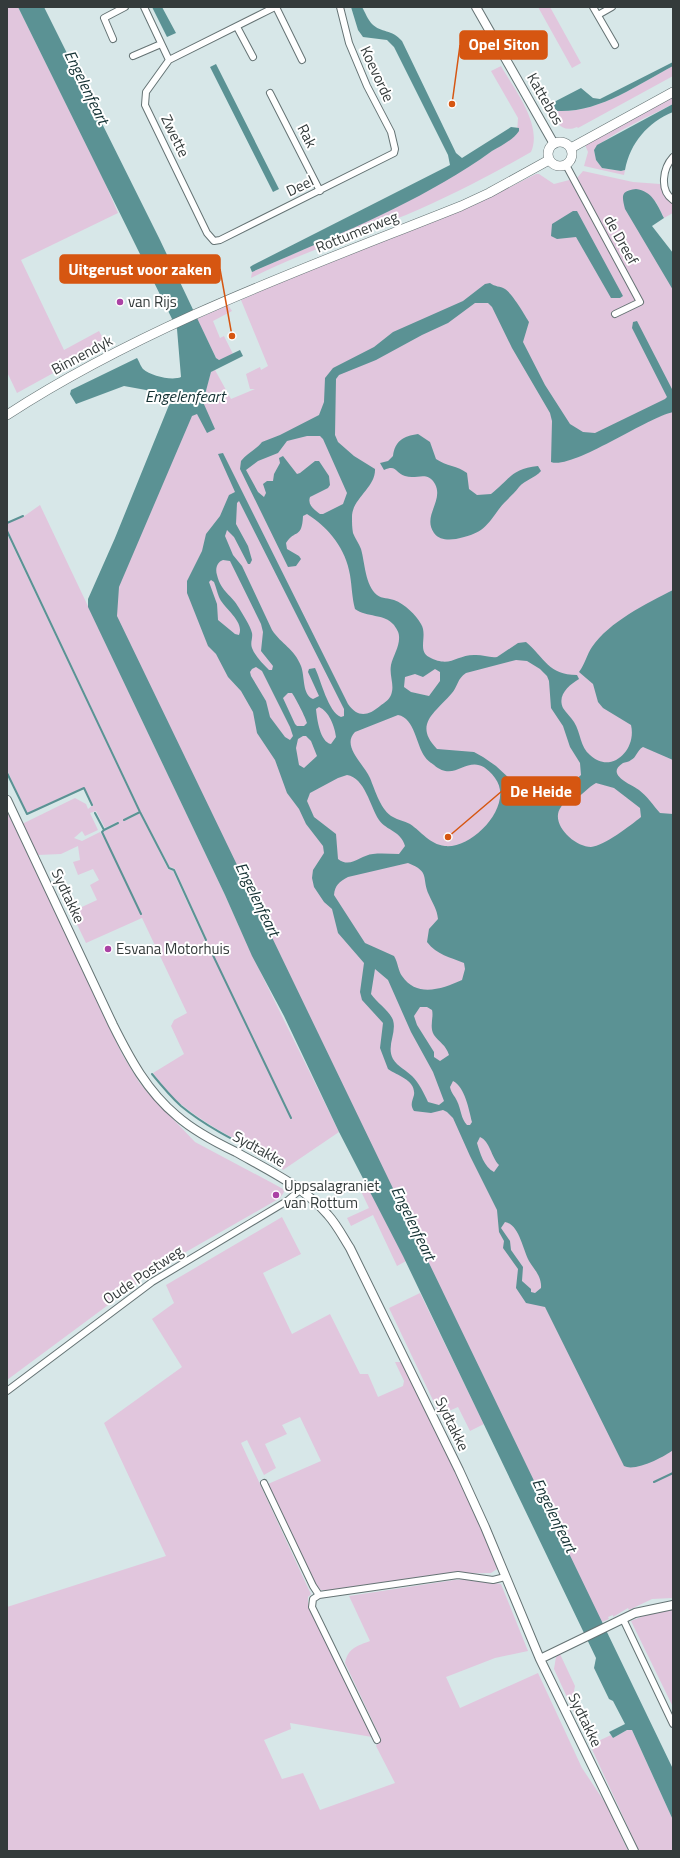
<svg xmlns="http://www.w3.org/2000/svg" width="680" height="1858" font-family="'Titillium Web',sans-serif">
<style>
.green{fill:#e1c6dd;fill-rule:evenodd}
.water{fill:#5b9294;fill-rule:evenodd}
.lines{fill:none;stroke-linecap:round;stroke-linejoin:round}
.stream{stroke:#5b9294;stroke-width:2}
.minor-casing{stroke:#657374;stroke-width:8}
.tertiary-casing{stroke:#657374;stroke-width:10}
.secondary-casing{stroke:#657374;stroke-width:10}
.minor{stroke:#fff;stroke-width:6}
.tertiary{stroke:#fff;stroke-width:8}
.secondary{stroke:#fff;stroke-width:9}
.poi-dot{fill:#ab42a4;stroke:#fff;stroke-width:1.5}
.labels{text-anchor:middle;stroke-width:4;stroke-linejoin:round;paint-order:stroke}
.street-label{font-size:15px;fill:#343b3b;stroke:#fff}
.poi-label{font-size:15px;fill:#343b3b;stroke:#fff;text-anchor:start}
.water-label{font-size:16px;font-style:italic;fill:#143133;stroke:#fff}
.leader{fill:none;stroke:#d65611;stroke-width:1.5}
.callout-dot{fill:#d65611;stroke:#fff;stroke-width:1.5}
.callout{fill:#d65611;stroke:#d65611;stroke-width:1.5}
.callout-label{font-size:16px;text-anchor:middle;font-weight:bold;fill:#fff}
</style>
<rect width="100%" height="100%" fill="#d7e7e8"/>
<!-- green -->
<path class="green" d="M7 7H18L103 178 118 213 21 260 64 350 99 331 106 344 17 393 7 372Z
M538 7H550L581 63 572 68Z
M501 66C514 89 543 125 531 152 491 175 449 197 406 215 355 235 301 253 251 278L252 272C346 231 433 194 517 134L518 118 491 71Z
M673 66V76L578 128 577 127C562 134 553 120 548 108L553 106 557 111C599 113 637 85 673 66Z
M673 97V104C656 113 603 137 594 150L596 160 602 168 621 171 625 170 624 175 584 166 588 152 585 145Z
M583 171 633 182 660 184 665 196 673 204V213L664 218 656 202 627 190 673 268V1598L652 1599 629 1610 628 1608 613 1617V1615L608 1617 609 1619 602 1622 600 1621 115 615 117 586 190 413 204 407V396L211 372 215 370 231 399 255 389H250L246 374 260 367 261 370 268 366 241 300 265 289 482 201 536 174H539L554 184 577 178Z
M228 305 232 311 213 321 220 338 224 336 233 354 219 360 216 358 197 319Z
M40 505 225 895C260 975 301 1053 339 1132L283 1170 280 1166V1162C248 1146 210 1128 182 1105 170 1096 162 1084 153 1073L184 1054 171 1026 174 1020 187 1013 142 918 86 943 71 912 97 900 90 885 99 880 93 869 78 875 73 862 80 860 78 846 61 854 38 855 22 824 75 798 86 804 88 809 93 805 84 787 27 813 7 770V534L139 811 124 819V821L140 813 168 869 173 871 205 941H207L175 869 169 866 141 812 7 529V523L23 517ZM96 811 105 828 117 822 118 824 103 832 106 841 100 832 82 841 74 838 82 831 85 836 98 830 90 813ZM209 946 292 1119 290 1118Z
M7 811 122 1054 139 1082 149 1094 195 1142 274 1184 283 1189 284 1192 280 1198 158 1268 7 1380Z
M358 1185H368L406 1261 397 1266 373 1215 351 1226 347 1218 369 1208Z
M282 1217 301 1254 263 1273 292 1334 330 1314 360 1374H368L378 1397 403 1386 404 1381 395 1362H403L438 1434 493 1554 497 1569 491 1573 447 1574 340 1590H321L316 1585 268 1484 321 1461 300 1417 282 1425 287 1434 265 1444 276 1468 264 1475 247 1440 241 1443 309 1590 311 1594 308 1597V1602L372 1734V1737L290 1723 291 1729 264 1740 282 1779 303 1773 320 1810 395 1783 376 1746 381 1739 345 1663C348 1648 357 1646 370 1641L349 1596 454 1580 467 1579 501 1584 528 1651 495 1658 446 1677 460 1708 538 1673 582 1768 606 1804 628 1851H7V1607L166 1556 104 1423 182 1367 152 1319 174 1303 166 1285Z
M420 1293 484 1424 470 1431 458 1407 440 1415 389 1308Z
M673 1609V1707L631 1621 656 1611Z
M560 1654 575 1686 574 1691 583 1714 578 1721 554 1669 556 1657Z
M627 1730H632L673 1820V1851H639L590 1745 611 1735 613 1738Z"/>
<!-- water -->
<path class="water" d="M18 7H44L160 240 216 358 219 360 240 350 243 356 211 372 203 402 215 429 207 433 197 414 192 416 119 587 117 616 673 1769V1820L632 1730H627L613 1738 609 1732 625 1724 613 1701 609 1699 594 1668 596 1658 403 1256 339 1132 284 1016 252 956 225 895 88 607V599L92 590 115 538 169 405 167 400 161 396 146 390 124 386 76 404 70 394 71 390 137 358C139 361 141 367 143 369 151 376 172 381 181 377L177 329Z
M152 7H162L176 33 167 37Z
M351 7H362C365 12 368 20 372 24 381 33 392 29 402 41L456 153 462 158 511 127 519 128V131C513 140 501 146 492 151 420 203 334 236 252 272L250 267 253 265 450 165 448 155 394 47 387 40 363 37 358 30Z
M673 62V66C637 85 599 113 557 111L553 106 554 102 581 88 593 98 600 99Z
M216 64 279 189 273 192 210 67Z
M673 104V112C648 122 630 143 625 170L621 171 602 168 596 160 594 150 597 145Z
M636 189C652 191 657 204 664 218L652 226 673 253V290L625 209C622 196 620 191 636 189Z
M573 211H577L623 296 620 298H611L576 237 557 239 551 236 552 224Z
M490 283C495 287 500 286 505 289 511 292 525 315 529 322L523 342 545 385 570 424 583 432 595 433 665 399 667 397 632 328 633 322 637 321 673 391V412C646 418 572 470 551 462L552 421 550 413 512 348 492 307 488 303H475L448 323 422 335 376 360 339 375 336 379 335 435 338 442 354 456 375 469C376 488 351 499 352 518 352 522 352 528 353 533 355 538 359 544 361 549 365 563 365 585 377 595 382 599 389 598 394 600 405 604 416 615 421 624 428 635 417 651 429 657 451 669 456 654 476 655 483 655 490 658 497 657L518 643 526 642C545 658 548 675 577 675L579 679C569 685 557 695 563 708 566 713 571 717 574 722 581 733 580 747 590 755 611 775 637 750 631 725L603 708 598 702 593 684 579 672C585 664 587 654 592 647 609 622 647 603 673 590V760L643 747C637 750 637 757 631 760 629 762 625 762 623 763 604 775 633 785 639 790 647 796 653 805 660 813L673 814V1450C664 1457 635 1472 624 1466L545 1307 526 1303 516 1288 518 1269 503 1248 504 1241 499 1232 497 1210 470 1156 453 1118 447 1112 443 1110 431 1113 414 1111C410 1105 412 1102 414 1095 416 1080 398 1076 388 1069L380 1048 383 1023 362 1000 360 992 364 963 338 933 332 909 324 902 314 887 312 878 313 870 324 853 323 846 306 824 299 809 287 793 275 760 257 733 253 712 241 691 228 677 216 654 208 646 187 593V581L202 551 206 534 220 516 229 495 235 492 218 454 223 453 348 704C358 718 368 716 380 706 384 703 389 700 391 695 395 685 389 676 391 665 393 656 400 646 399 636 399 632 396 628 394 625 384 613 367 618 355 609 352 598 352 587 350 575 346 549 329 528 307 514L303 516C302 539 295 529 286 543L287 549 299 556 301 559 296 566 288 567 240 469 241 461C247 453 257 449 262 442L280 435 319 415 324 402 325 378 333 368 374 347 393 332 463 301 485 284ZM307 436H320L323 439 347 493 343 504 323 514H320C315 510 307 505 310 497L328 488 330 485 329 476 319 461H315L300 473 297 474 283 456 279 458 280 463 274 474 273 481H267L263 484 266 493 264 497 258 492 246 470 258 461 278 453 287 441ZM239 501 344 709V716L341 717C328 712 321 680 315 668L309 669 308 672 319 696 313 699C302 695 305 676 301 666 294 648 282 645 272 630L242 566 233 555 225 536 227 530 234 537 248 564H250L252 560 248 546 236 524 237 503ZM223 560 230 561 261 624 263 632 261 651 273 666 272 670H269C263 664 255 656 252 648 250 643 253 638 252 633 250 625 243 615 239 608 232 595 221 592 217 575 215 569 217 562 223 560ZM211 580 214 582C216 587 217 592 219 597 223 608 245 621 239 635L235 634 218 620 217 604 209 582ZM516 660 527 661 540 669 547 676 549 681 551 708 563 726 570 747 580 763 581 775 567 787 555 793H527L515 787 511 780 496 766 483 757 474 752 437 749C413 724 435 713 452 693 458 686 457 679 466 673ZM256 667 262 671 290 727 293 736 290 740 285 737 270 717 266 701 251 676 250 672 252 669ZM435 669 440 672V681L429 696 411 692 404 687 405 677 415 674 423 677ZM288 693H292C295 697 306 718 307 723L304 726H297L295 724 283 698ZM319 707C329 711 335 727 336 737L331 744C320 742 317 719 316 709ZM398 715C415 718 416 745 425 757 427 760 431 763 434 765 458 786 470 745 495 778 515 804 473 849 445 846 429 844 422 832 410 824 404 821 398 820 393 817 381 811 375 790 370 778 364 764 341 746 355 732ZM303 736H306L311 741 317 756 304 768 299 765 296 748 298 739ZM347 775C365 778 370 806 379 820 387 831 401 831 405 846L399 854C390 854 382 853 373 854 360 855 351 869 338 859L336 834 314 817 307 801 310 793 338 778ZM596 783 614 788 640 808 641 817C631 825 604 846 591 847 574 847 549 823 561 807 564 801 571 800 576 798 584 794 588 787 596 783ZM408 863C431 872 421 878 429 895 433 904 437 909 438 919L429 929 427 942C437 955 450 957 464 963L465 969 462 980C442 989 417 998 402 976 398 971 398 962 394 956L365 943 334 895C335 885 339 882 348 877ZM375 969 388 980 411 1032 433 1072 444 1101 439 1105 428 1102C424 1093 419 1083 412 1076 406 1070 398 1067 393 1059 386 1046 397 1033 393 1020 389 1010 377 1003 371 994ZM420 1007H427L432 1010C434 1017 429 1027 434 1035 439 1042 446 1045 449 1055L440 1061 434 1057V1052L417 1025 414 1016ZM453 1081C465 1087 469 1110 472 1122L470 1125H467C461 1119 461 1109 457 1101 455 1096 451 1093 450 1087ZM480 1137C490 1141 491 1157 499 1165L494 1172C484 1167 480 1153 477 1143ZM505 1222C519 1224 523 1250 529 1261 534 1269 542 1277 541 1288L535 1293 531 1292V1289L522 1281 523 1267 511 1250 510 1241 501 1228Z
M418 434 430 442 436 459C446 466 458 466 467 473L469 489 477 495 491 494C510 479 511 469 538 466L541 471C535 478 525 480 519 487 513 495 505 501 499 509 485 529 480 534 456 539 448 540 439 540 434 533 422 516 444 501 435 484 427 470 417 480 405 476 395 473 397 464 384 470L380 463 388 461 393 456C395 441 403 436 418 434Z"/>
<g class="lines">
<!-- stream -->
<path class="stream" d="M7 523 23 516
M7 531 140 812 169 868 174 870 206 940
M7 773 27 814 84 788 92 805
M95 813 104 830 102 832 141 914
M124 820 140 812
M104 830 118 823
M209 947 291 1118
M152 1074C161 1085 170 1096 181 1106 210 1130 246 1146 279 1163
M654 1482 673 1473"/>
<!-- minor casing -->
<g class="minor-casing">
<path id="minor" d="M144 7 169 60 146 92 145 105 207 233 214 241 220 240 394 153 395 149 391 132 367 86 349 43 340 7
M276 7 302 60
M593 7 615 45
M598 15 612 7
M237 27 253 57
M113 39 104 18 125 7
M133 56 161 44
M169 60 275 7
M270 93 320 191
M673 157C663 168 659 190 673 200
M566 165 640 302 615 314
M7 1391 152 1282 287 1201 300 1190
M264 1483 313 1586 319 1595 458 1575 493 1580 505 1577
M319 1595 313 1599 312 1607 377 1740
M623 1619 673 1724"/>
</g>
<!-- tertiary casing -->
<g class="tertiary-casing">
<path id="tertiary" d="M476 7 554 144
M7 800 113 1025C130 1059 147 1091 177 1116 194 1131 215 1142 236 1152 268 1170 304 1187 328 1215 337 1225 343 1237 350 1248L459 1470 485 1527 540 1659 634 1851
M540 1659 635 1613 673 1605"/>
</g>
<!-- secondary casing -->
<g class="secondary-casing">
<path id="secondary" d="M548 154a12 12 0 1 1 24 0a12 12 0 1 1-24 0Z
M571 148 673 92
M7 415C147 324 306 268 461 206L489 193 549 160"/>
</g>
<!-- minor -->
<use href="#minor" class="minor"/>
<!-- tertiary -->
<use href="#tertiary" class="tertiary"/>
<!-- secondary -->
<use href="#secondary" class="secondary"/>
</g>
<!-- markers -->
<g class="poi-dot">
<circle cx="120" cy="302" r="4"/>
<circle cx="108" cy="949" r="4"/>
<circle cx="276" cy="1195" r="4"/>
</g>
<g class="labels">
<!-- street labels -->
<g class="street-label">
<text transform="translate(377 74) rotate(65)" y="5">Koevorde</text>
<text transform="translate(545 99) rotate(60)" y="5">Kattebos</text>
<text transform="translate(175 136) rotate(64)" y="5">Zwette</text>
<text transform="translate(307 136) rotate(63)" y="5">Rak</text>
<text transform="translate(300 186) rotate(-26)" y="5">Deel</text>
<text transform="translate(357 232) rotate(-22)" y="5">Rottumerweg</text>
<text transform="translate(621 240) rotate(61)" y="5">de Dreef</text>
<text transform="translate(82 355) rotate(-28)" y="5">Binnendyk</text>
<text transform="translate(68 896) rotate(65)" y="5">Sydtakke</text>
<text transform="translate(259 1149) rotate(29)" y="5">Sydtakke</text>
<text transform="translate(143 1275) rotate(-34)" y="5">Oude Postweg</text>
<text transform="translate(452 1424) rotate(64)" y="5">Sydtakke</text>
<text transform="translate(585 1720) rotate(64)" y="5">Sydtakke</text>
</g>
<!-- poi labels -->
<g class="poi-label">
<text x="128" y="307">van Rijs</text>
<text x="116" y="954">Esvana Motorhuis</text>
<text x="284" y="1191">Uppsalagraniet<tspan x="284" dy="17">van Rottum</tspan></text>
</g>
<!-- water labels -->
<g class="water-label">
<text transform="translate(87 87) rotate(64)" y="6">Engelenfeart</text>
<text x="185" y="402">Engelenfeart</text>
<text transform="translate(258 899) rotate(64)" y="6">Engelenfeart</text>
<text transform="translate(414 1223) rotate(64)" y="6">Engelenfeart</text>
<text transform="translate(555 1515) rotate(64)" y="6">Engelenfeart</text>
</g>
</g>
<!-- callouts -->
<path class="leader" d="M452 104L460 45M232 336L220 269M448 837L502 791"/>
<g class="callout-dot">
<circle cx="452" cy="104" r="4"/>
<circle cx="232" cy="336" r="4"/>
<circle cx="448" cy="837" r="4"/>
</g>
<g class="callout">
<rect x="460" y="31" width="87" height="28" rx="4"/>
<rect x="60" y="255" width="160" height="28" rx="4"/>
<rect x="502" y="777" width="78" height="28" rx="4"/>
</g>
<g class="callout-label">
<text x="504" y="50">Opel Siton</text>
<text x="140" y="275">Uitgerust voor zaken</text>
<text x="541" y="797">De Heide</text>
</g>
<!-- border -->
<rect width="680" height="1858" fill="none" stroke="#343b3b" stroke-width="16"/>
</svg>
